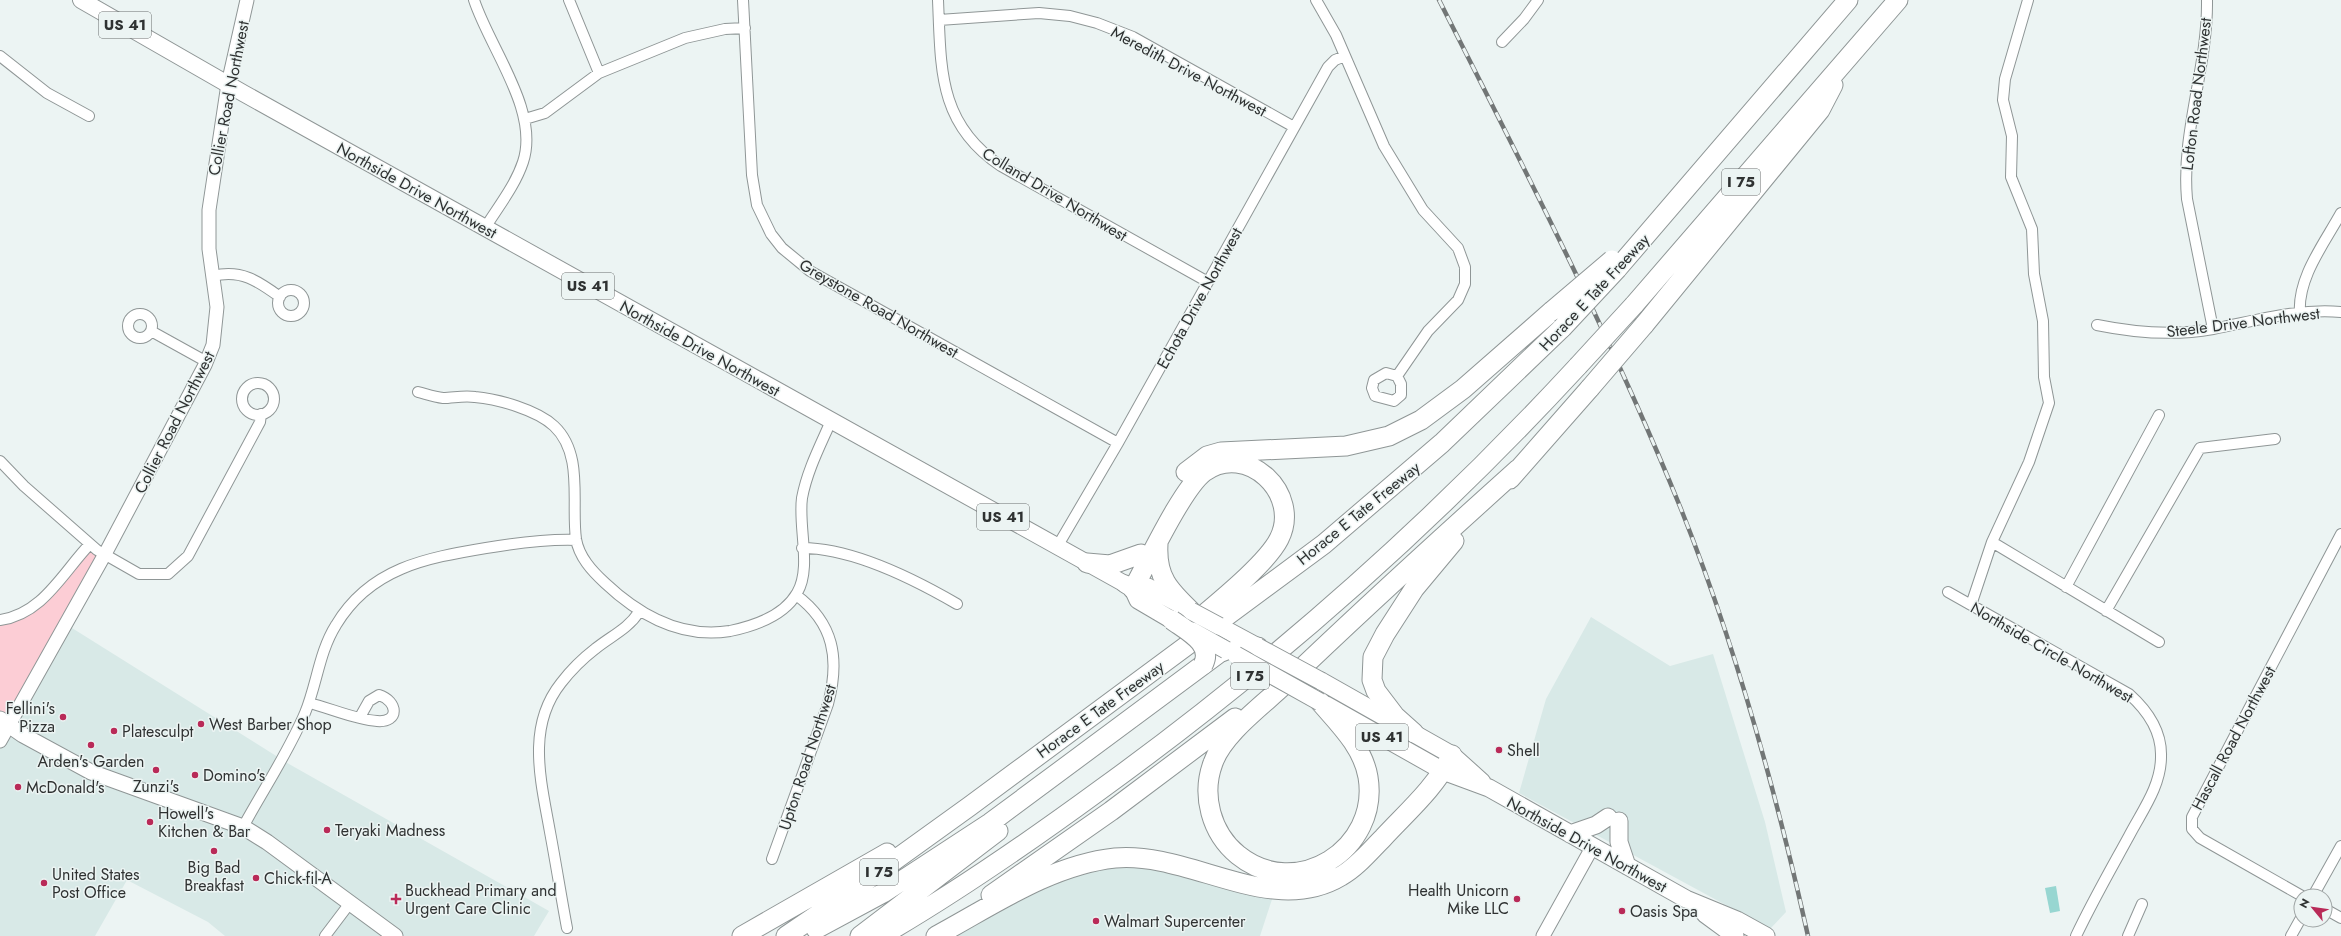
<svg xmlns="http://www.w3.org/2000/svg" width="2341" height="936" font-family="Jost,sans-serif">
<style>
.built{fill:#d8e9e7}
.green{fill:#fccdd5}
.water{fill:#97d6d1}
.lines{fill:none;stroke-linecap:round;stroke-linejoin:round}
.minor-casing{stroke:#8f9696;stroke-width:12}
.tertiary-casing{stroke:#8f9696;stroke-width:15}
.secondary-casing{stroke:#8f9696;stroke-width:17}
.primary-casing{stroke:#8f9696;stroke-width:18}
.trunk-casing{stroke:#8f9696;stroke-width:19}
.motorway-casing{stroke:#8f9696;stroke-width:21}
.minor{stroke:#fff;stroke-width:10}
.tertiary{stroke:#fff;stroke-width:13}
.secondary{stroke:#fff;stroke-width:15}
.primary{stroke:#fff;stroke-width:16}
.trunk{stroke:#fff;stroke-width:17}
.motorway{stroke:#fff;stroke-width:19}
.rail-casing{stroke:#727676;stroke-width:4.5}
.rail{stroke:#ecf4f3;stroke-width:3;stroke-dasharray:9;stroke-linecap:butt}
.trunk-bridge-casing{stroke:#8f9696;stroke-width:19;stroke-linecap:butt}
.motorway-bridge-casing{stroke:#8f9696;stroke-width:21;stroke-linecap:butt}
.trunk-bridge{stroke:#fff;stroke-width:17}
.motorway-bridge{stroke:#fff;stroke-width:19}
.poi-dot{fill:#b92a58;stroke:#ecf4f3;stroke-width:1.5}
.labels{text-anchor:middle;stroke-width:3;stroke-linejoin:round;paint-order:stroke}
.shield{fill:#ecf4f3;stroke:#686c6c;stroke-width:1}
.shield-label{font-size:15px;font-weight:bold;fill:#2f3232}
.street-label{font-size:16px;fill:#2f3232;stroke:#ecf4f3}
.poi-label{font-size:16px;fill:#2f3232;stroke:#ecf4f3;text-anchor:start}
</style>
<rect width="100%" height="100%" fill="#ecf4f3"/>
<!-- built -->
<path class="built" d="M1591 617 1670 666 1713 654 1765 822 1786 912 1770 929 1519 793 1546 699Z
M64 623 289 764 549 911 534 936H225L208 922 127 880 95 936H0V716Z
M1134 855 1276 887 1260 936H950L1001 903Z"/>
<!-- green -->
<path class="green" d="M90 544 105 554 19 707 0 719V620L35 605Z"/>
<!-- water -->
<path class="water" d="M2056 886 2060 911 2050 913 2045 888Z"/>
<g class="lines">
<!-- minor casing -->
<g class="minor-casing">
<path id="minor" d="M474 0C490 49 540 111 523 162 515 186 498 207 485 228
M569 0 599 73
M743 0 752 175 757 205 771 234 782 248 810 271 1118 443
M938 0C941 69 938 124 1001 166L1208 282
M1316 0 1336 35 1384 146 1423 210 1458 248 1465 267V284L1458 300 1428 331 1397 376 1401 384V395L1394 401 1375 396 1372 388 1374 380 1386 373 1397 376
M2207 0C2208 67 2181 132 2187 199L2213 329
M939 20 1039 13 1070 16 1097 23 1133 37 1294 127
M1502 42 1524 19 1538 0
M0 56 47 93 89 116
M525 119 545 113 599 73 685 38 725 29 745 28
M213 276C241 269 258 281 280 297
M278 303a13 13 0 1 1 26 0a13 13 0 1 1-26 0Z
M128 326a12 12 0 1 1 24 0a12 12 0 1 1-24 0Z
M2300 314C2297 278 2324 244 2341 213
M2097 325C2136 333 2174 336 2213 329 2255 321 2298 308 2341 312
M151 331 207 362
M242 399a16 16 0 1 1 32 0a16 16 0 1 1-32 0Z
M418 392C426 394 434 397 443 398 453 398 464 395 475 397 498 399 537 410 554 426 584 454 571 503 576 539 579 557 592 571 605 583 639 615 681 639 730 631 754 626 784 616 797 593 812 568 798 527 802 498 807 471 820 446 831 421
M0 461 24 486 97 550 139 574H168L188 556 260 422 261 414
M1992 542 2159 642
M1057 547 1118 443 1328 67 1335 60 1345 56
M802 548C853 548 914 579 957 604
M2066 587 2159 415
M1948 592 2129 694C2148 711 2162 731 2161 757 2161 786 2142 811 2129 836 2111 869 2092 902 2076 936
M1971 605 1992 542 2029 462 2049 403 2044 377 2043 321 2034 274 2032 229 2011 177 2012 136 2003 100 2005 79 2028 0
M2106 611 2200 448 2275 439
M0 620C43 614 63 572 90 544
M309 703C330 708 356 720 377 721 400 723 398 701 379 695L369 701 360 717
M243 827C263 790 288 753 305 713 317 684 319 652 336 625 370 568 426 558 486 548 516 543 546 539 576 540
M772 859 828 704C840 659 834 623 796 595
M2302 896 2200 838 2192 829V817L2341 534
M2313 896 2341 846
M2325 909 2341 918
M567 928C561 896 556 864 550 832 541 781 526 727 561 683 571 670 582 659 595 649 611 636 628 629 639 612
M325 936 350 903
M2128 936 2142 904
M2291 936 2301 918"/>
</g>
<!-- tertiary casing -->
<g class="tertiary-casing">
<path id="tertiary" d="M0 741 105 554 205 365 213 345 217 307 209 249V210L228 84 247 0
M1543 936 1593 846"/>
</g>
<!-- secondary casing -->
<g class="secondary-casing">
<path id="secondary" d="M0 719 23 735 91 772 243 827 267 842 395 936"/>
</g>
<!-- primary casing -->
<g class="primary-casing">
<path id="primary" d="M81 0 243 93 1125 584"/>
</g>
<!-- trunk casing -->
<g class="trunk-casing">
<path id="trunk" d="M1125 584 1133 589 1148 587 1183 606
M1133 589 1138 600 1172 620
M1219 626 1258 647
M1321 681 1452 755 1482 782
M1326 705 1443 771 1489 788 1686 899 1737 920 1766 936
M1619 821V842L1627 866
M1570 834 1596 825 1608 817
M1705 914 1735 936"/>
</g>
<!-- motorway casing -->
<g class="motorway-casing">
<path id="motorway" d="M1617 269 1848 0
M1634 305 1898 0
M1644 325 1820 110 1833 85
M1186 472 1207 456 1221 452 1346 446 1389 436 1421 420 1463 389 1552 311
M1510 479 1590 388
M1158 544C1156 577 1169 590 1191 611
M1087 563 1110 565 1141 554
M1133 589C1148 562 1182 489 1204 472 1247 441 1302 494 1279 539 1266 565 1211 608 1188 628
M1320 702C1339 724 1363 747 1368 777 1380 849 1296 902 1238 855 1211 833 1201 795 1213 763 1223 734 1262 706 1284 685 1361 611 1439 540 1518 469
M1414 733 1395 716 1376 691 1372 680 1373 657 1385 634 1414 589 1454 541
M991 895 1111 811 1235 718
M816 929 883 893 990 823 1219 653 1232 648 1258 647
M742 936 887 853
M786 936 845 896 970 806 1324 544 1442 443 1562 328
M860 936 998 831
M881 936C957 892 1029 842 1100 790 1273 665 1433 523 1578 366
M936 936C992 906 1050 865 1115 858 1190 851 1271 918 1341 876 1357 867 1370 851 1383 838 1409 810 1434 789 1452 755"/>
</g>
<!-- minor -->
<use href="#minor" class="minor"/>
<!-- tertiary -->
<use href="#tertiary" class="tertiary"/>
<!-- secondary -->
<use href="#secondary" class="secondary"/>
<!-- primary -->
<use href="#primary" class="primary"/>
<!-- trunk -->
<use href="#trunk" class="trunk"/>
<!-- motorway -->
<use href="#motorway" class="motorway"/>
<!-- rail casing -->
<g class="rail-casing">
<path id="rail" d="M1439 0C1524 168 1610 334 1681 509 1736 647 1776 791 1808 936"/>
</g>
<!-- rail -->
<use href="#rail" class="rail"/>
<!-- trunk-bridge casing -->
<g class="trunk-bridge-casing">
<path id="trunk-bridge" d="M1191 611 1219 626
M1192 631 1226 650
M1258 647 1321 681
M1236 655 1320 702"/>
</g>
<!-- motorway-bridge casing -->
<g class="motorway-bridge-casing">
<path id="motorway-bridge" d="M1552 311 1612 260
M1562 328 1617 269
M1578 366 1634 305
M1590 388 1644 325
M1172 620C1187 631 1214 644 1203 665"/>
</g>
<!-- trunk-bridge -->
<use href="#trunk-bridge" class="trunk-bridge"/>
<!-- motorway-bridge -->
<use href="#motorway-bridge" class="motorway-bridge"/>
</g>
<!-- markers -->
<g class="poi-dot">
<circle cx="63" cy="717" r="4"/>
<circle cx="201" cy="724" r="4"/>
<circle cx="114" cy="731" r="4"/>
<circle cx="91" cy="745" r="4"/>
<circle cx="1499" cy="750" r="4"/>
<circle cx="156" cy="770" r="4"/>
<circle cx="195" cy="775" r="4"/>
<circle cx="18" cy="787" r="4"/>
<circle cx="150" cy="822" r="4"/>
<circle cx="327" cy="830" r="4"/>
<circle cx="214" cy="851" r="4"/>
<circle cx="256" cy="878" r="4"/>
<circle cx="44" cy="883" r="4"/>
<path d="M394 893h4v4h4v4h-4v4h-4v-4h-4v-4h4z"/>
<circle cx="1517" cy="899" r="4"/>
<circle cx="1622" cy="911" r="4"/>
<circle cx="1096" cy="921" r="4"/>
</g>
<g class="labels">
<!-- shield labels -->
<g class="shield">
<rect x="99" y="12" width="52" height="26" rx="3"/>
<rect x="1722" y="169" width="38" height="26" rx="3"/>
<rect x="562" y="273" width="52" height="26" rx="3"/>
<rect x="977" y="504" width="52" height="26" rx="3"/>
<rect x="1231" y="663" width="38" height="26" rx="3"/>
<rect x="1356" y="724" width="52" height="26" rx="3"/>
<rect x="860" y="859" width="38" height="26" rx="3"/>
</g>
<g class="shield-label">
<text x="125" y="30">US 41</text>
<text x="1741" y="187">I 75</text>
<text x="588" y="291">US 41</text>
<text x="1003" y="522">US 41</text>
<text x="1250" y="681">I 75</text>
<text x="1382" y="742">US 41</text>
<text x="879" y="877">I 75</text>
</g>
<!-- street labels -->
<g class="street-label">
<text transform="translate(1189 71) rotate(28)" y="6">Meredith Drive Northwest</text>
<text transform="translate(2196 94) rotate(-83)" y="6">Lofton Road Northwest</text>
<text transform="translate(228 98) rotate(-79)" y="6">Collier Road Northwest</text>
<text transform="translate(417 190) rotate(29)" y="6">Northside Drive Northwest</text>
<text transform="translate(1055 194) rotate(31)" y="6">Colland Drive Northwest</text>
<text transform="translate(1594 292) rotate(-47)" y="6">Horace E Tate Freeway</text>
<text transform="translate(1199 298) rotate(-61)" y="6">Echota Drive Northwest</text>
<text transform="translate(879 308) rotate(30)" y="6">Greystone Road Northwest</text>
<text transform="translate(2243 322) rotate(-7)" y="6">Steele Drive Northwest</text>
<text transform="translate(700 348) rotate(29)" y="6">Northside Drive Northwest</text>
<text transform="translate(174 422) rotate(-63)" y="6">Collier Road Northwest</text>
<text transform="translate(1358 513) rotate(-39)" y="6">Horace E Tate Freeway</text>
<text transform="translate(2052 652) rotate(30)" y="6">Northside Circle Northwest</text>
<text transform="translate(1100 709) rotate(-36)" y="6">Horace E Tate Freeway</text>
<text transform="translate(2233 738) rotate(-62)" y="6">Hascall Road Northwest</text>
<text transform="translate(807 757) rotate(-72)" y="6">Upton Road Northwest</text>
<text transform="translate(1587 844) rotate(29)" y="6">Northside Drive Northwest</text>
</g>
<!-- poi labels -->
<g class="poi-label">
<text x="55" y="714" text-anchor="end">Fellini's<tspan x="55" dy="18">Pizza</tspan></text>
<text x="209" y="730">West Barber Shop</text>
<text x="122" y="737">Platesculpt</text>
<text x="1507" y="756">Shell</text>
<text x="91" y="767" text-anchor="middle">Arden's Garden</text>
<text x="203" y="781">Domino's</text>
<text x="156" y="792" text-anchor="middle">Zunzi's</text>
<text x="26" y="793">McDonald's</text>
<text x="158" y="819">Howell's<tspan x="158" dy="18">Kitchen &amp; Bar</tspan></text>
<text x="335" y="836">Teryaki Madness</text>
<text x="214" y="873" text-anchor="middle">Big Bad<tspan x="214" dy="18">Breakfast</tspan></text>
<text x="52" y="880">United States<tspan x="52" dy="18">Post Office</tspan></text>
<text x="264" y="884">Chick-fil-A</text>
<text x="405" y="896">Buckhead Primary and<tspan x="405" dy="18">Urgent Care Clinic</tspan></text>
<text x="1509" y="896" text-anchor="end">Health Unicorn<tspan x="1509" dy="18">Mike LLC</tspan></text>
<text x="1630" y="917">Oasis Spa</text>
<text x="1104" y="927">Walmart Supercenter</text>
</g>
</g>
<!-- north arrow -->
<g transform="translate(2313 908) rotate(299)"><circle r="19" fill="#ecf4f3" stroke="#a0a6a6"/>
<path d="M0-3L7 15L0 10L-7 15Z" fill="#b92a58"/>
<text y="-6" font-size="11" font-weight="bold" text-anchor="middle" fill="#2f3232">N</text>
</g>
</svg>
